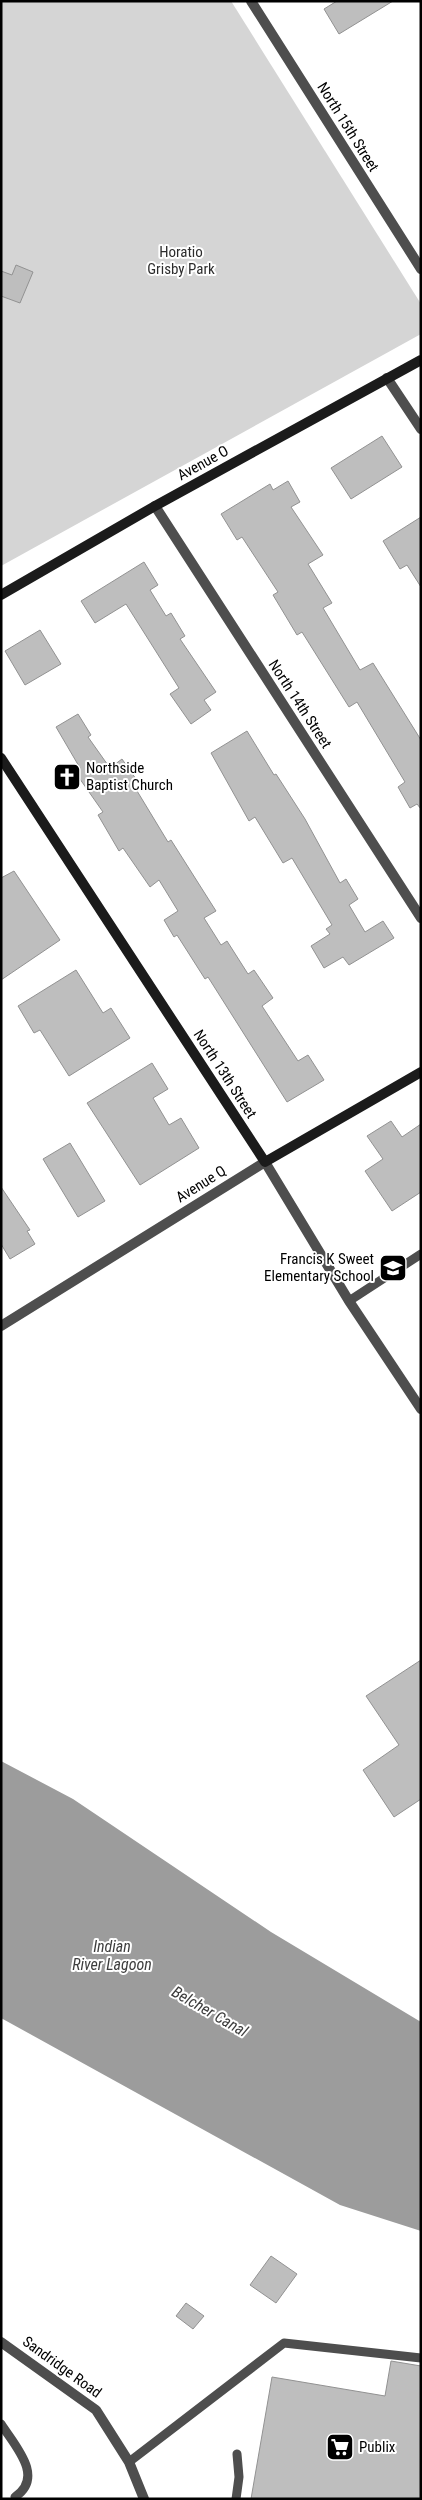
<svg xmlns="http://www.w3.org/2000/svg" width="422" height="2500" font-family="'Roboto Condensed',sans-serif">
<style>
.green{fill:#d5d5d5}
.water{fill:#9c9c9c}
.building{fill:#bebebe;stroke:#929292}
.lines{fill:none;stroke-linecap:round;stroke-linejoin:round}
.lane{stroke:#4e4e4e;stroke-width:9}
.street{stroke:#4e4e4e;stroke-width:10}
.secondary{stroke:#1b1b1b;stroke-width:10}
.labels{text-anchor:middle;stroke-width:4;stroke-linejoin:round;paint-order:stroke}
.street-label{font-size:15px;fill:#000;stroke:#fff}
.park-label{font-size:15px;fill:#2c2c2c;stroke:#fff}
.poi-label{font-size:15px;fill:#000;stroke:#fff;text-anchor:start}
.water-label{font-size:16px;font-style:italic;fill:#3d3d3d;stroke:#fff}
</style>
<rect width="100%" height="100%" fill="#fff"/>
<!-- green -->
<path class="green" d="M1 1H231L421 304V334L1 566Z"/>
<!-- water -->
<path class="water" d="M1 1761 73 1799 271 1932 421 2022V2231L340 2205 1 2018Z"/>
<!-- building -->
<path class="building" d="M337 1H393L339 34 324 9Z
M16 265 33 272 20 303 1 296V271L12 275Z
M382 436 402 467 351 499 331 468Z
M288 481 300 502 291 507 323 555 308 564 332 603 323 608 360 670 373 663 421 740V809L417 804 410 808 398 787 405 782 357 702 349 707 302 632 297 635 273 595 278 592 242 537 237 540 221 514 270 484 273 490Z
M421 517V587L407 565 400 569 383 541Z
M144 562 158 585 150 590 166 616 171 613 185 636 180 639 216 692 204 700 211 710 191 724 170 694 179 688 126 604 95 623 81 601Z
M40 630 61 664 25 685 5 651Z
M78 714 91 735 88 737 110 768 122 759 136 779 131 781 168 842 171 840 216 911 204 918 221 945 227 941 248 974 254 970 273 998 262 1006 298 1061 308 1055 324 1080 287 1102 208 977 205 979 177 935 174 937 164 920 178 911 159 880 150 887 123 848 119 851 98 815 103 812 75 772 80 768 56 727Z
M247 731 274 775 276 774 305 819 340 883 346 879 358 899 349 905 365 932 383 921 394 938 349 965 343 957 324 968 311 946 330 934 326 929 332 925 292 858 283 863 255 817 249 821 211 753Z
M14 871 60 940 1 980V878Z
M76 970 103 1013 111 1008 130 1038 69 1076 40 1030 34 1033 18 1006Z
M152 1063 168 1089 153 1098 169 1125 181 1118 199 1148 140 1185 87 1103Z
M391 1121 402 1137 421 1124V1192L392 1211 365 1171 383 1159 367 1136Z
M70 1143 105 1201 78 1217 43 1159Z
M1 1187 30 1230 27 1231 35 1244 10 1259 1 1244Z
M421 1660V1799L394 1817 363 1770 399 1745 366 1696Z
M271 2256 297 2274 276 2303 250 2285Z
M186 2303 204 2316 193 2329 176 2316Z
M391 2361 421 2366V2499H251L272 2377 385 2396Z"/>
<g class="lines">
<!-- lane -->
<path class="lane" d="M349 1301 421 1254
M1 2424C15 2446 45 2477 15 2497
M129 2462 284 2343 421 2358
M236 2499 239 2477 237 2454"/>
<!-- street -->
<path class="street" d="M251 1 421 269
M387 378 421 429
M155 506 421 918
M1 1326 265 1162 349 1301 421 1409
M1 2342 96 2410 129 2462 144 2499"/>
<!-- secondary -->
<path class="secondary" d="M1 595 155 506 421 360
M1 758 265 1162 421 1072"/>
</g>
<!-- icons -->
<defs>
<g id="church-square" transform="scale(1.4375)"><rect x="-9" y="-9" width="18" height="18" rx="4" fill="#000" stroke="#fff"/><path d="M-1.2-6h2.4v3.5h3.3v2.4h-3.3V6h-2.4V-.1h-3.3v-2.4h3.3Z" fill="#fff"/></g>
<g id="school-square" transform="scale(1.4375)"><rect x="-9" y="-9" width="18" height="18" rx="4" fill="#000" stroke="#fff"/><path d="M0-5L7-2L0 1L-7-2ZM-4 1L0 2.5L4 1V4Q0 6-4 4Z" fill="#fff"/></g>
<g id="supermarket-square" transform="scale(1.4375)"><rect x="-9" y="-9" width="18" height="18" rx="4" fill="#000" stroke="#fff"/><path d="M-6-5.5h2.5l.6 2H6L4.5 2H-2.5L-4.4-4H-6ZM-1.5 3.2a1.3 1.3 0 1 0 .1 0ZM3 3.2a1.3 1.3 0 1 0 .1 0Z" fill="#fff"/></g>
</defs>
<g fill-rule="evenodd">
<use href="#church-square" x="67" y="777"/>
<use href="#school-square" x="393" y="1268"/>
<use href="#supermarket-square" x="340" y="2447"/>
</g>
<g class="labels">
<!-- street labels -->
<g class="street-label">
<text transform="translate(348 127) rotate(58)" y="5">North 15th Street</text>
<text transform="translate(203 463) rotate(-29)" y="5">Avenue O</text>
<text transform="translate(300 704) rotate(57)" y="5">North 14th Street</text>
<text transform="translate(225 1074) rotate(57)" y="5">North 13th Street</text>
<text transform="translate(201 1184) rotate(-32)" y="5">Avenue Q</text>
<text transform="translate(62 2367) rotate(36)" y="5">Sandridge Road</text>
</g>
<!-- park labels -->
<g class="park-label">
<text x="181" y="257">Horatio<tspan x="181" dy="17">Grisby Park</tspan></text>
</g>
<!-- poi labels -->
<g class="poi-label">
<text x="86" y="773">Northside<tspan x="86" dy="17">Baptist Church</tspan></text>
<text x="374" y="1264" text-anchor="end">Francis K Sweet<tspan x="374" dy="17">Elementary School</tspan></text>
<text x="359" y="2452">Publix</text>
</g>
<!-- water labels -->
<g class="water-label">
<text x="112" y="1952">Indian<tspan x="112" dy="18">River Lagoon</tspan></text>
<text transform="translate(210 2011) rotate(30)" y="6">Belcher Canal</text>
</g>
</g>
<!-- border -->
<rect width="422" height="2500" fill="none" stroke="#000000" stroke-width="5"/>
</svg>
